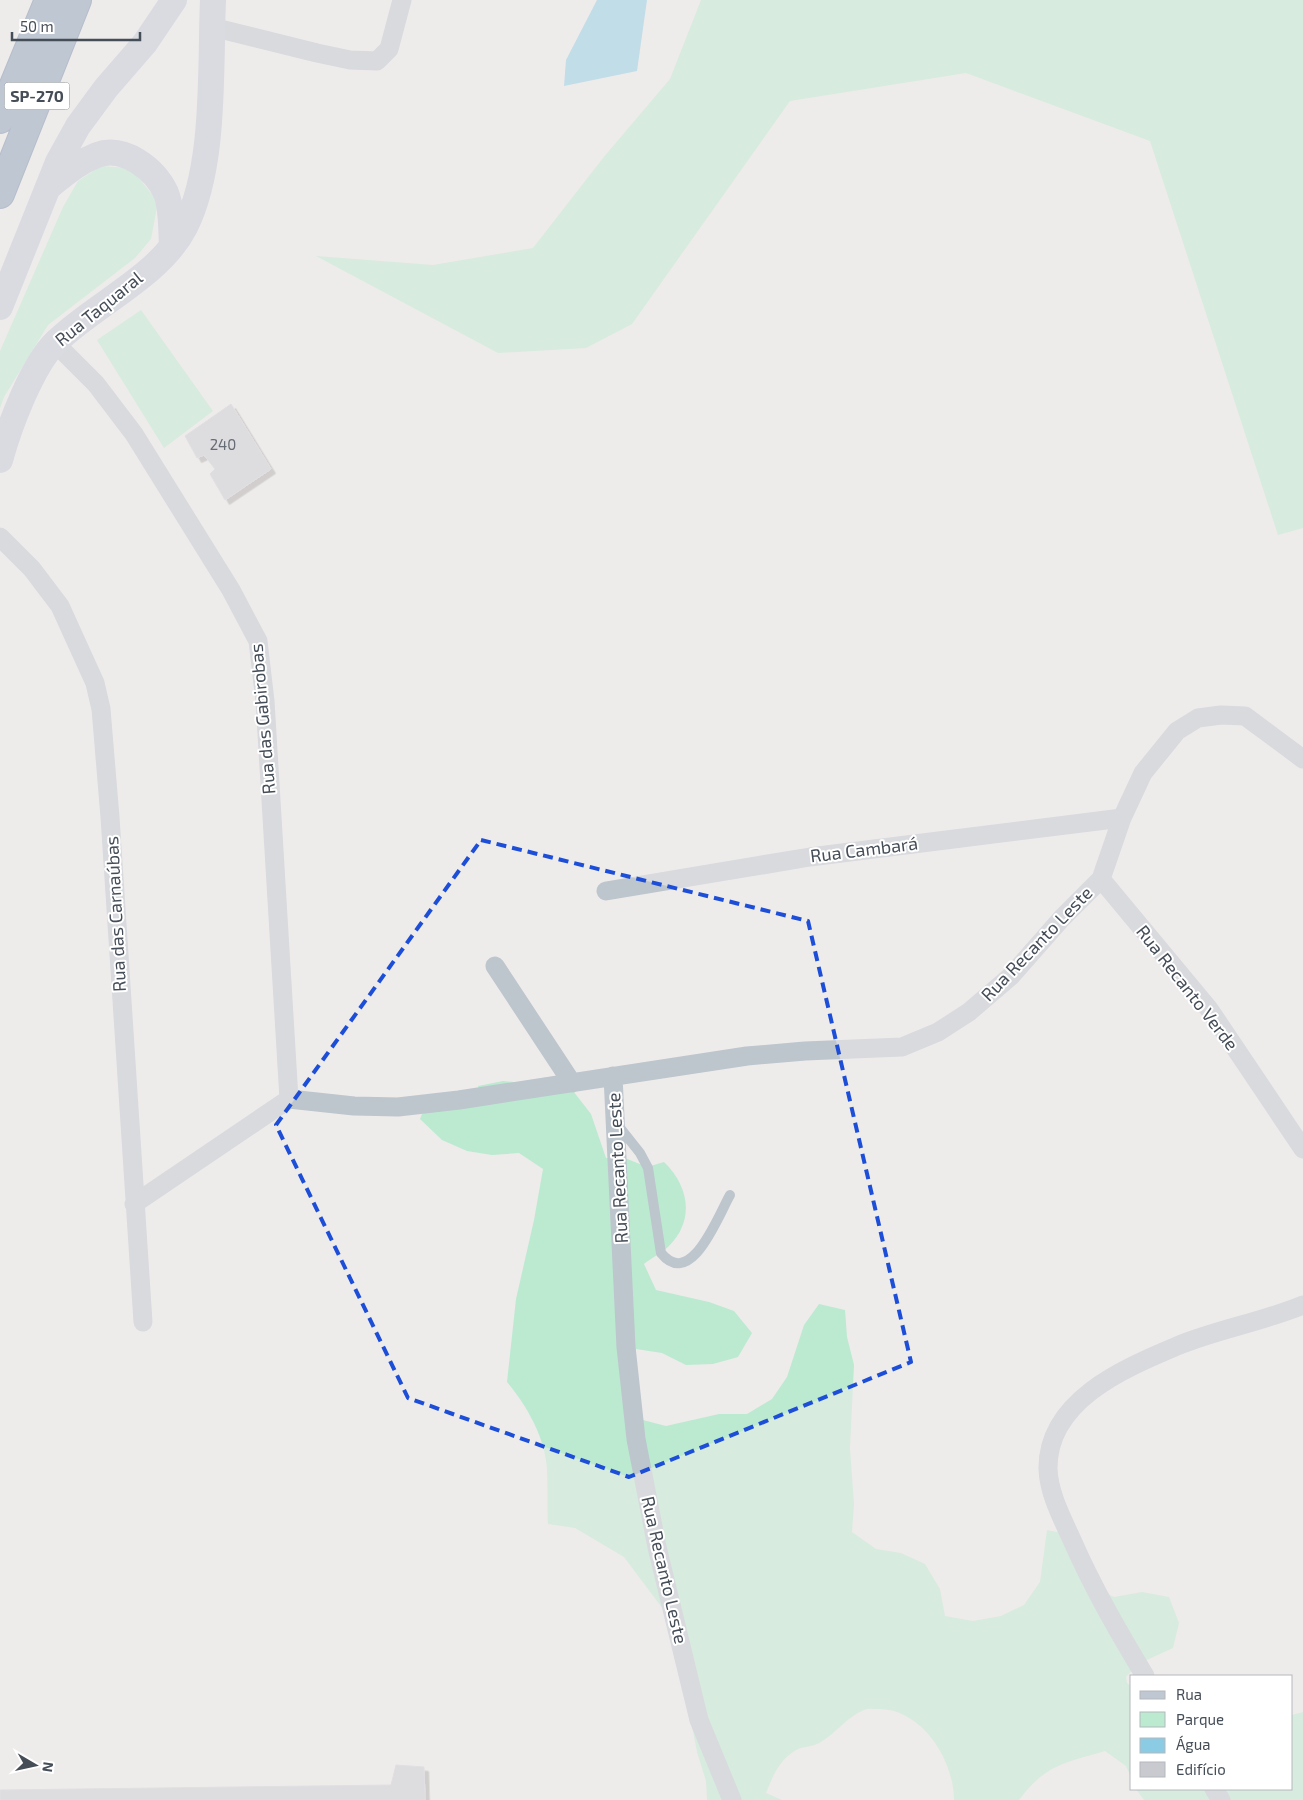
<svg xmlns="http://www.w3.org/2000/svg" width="1303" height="1800" font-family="'Exo 2',sans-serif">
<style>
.green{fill:#bbead0}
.water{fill:#8bcce4}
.building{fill:#c8cad0;stroke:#cfd1d6;filter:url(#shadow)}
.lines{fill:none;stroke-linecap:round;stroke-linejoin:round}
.highway-casing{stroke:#7186a3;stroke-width:30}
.lane{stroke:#bdc5cd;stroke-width:10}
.street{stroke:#bdc5cd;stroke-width:19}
.secondary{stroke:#bfc7d3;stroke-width:26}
.highway{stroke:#869bb7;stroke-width:28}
.marked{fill:none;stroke:#1d4ed8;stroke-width:4;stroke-dasharray:10 6;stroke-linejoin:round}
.labels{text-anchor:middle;stroke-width:4;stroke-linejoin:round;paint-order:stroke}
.number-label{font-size:15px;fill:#666c75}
.shield{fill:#fff;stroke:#7d8289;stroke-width:1}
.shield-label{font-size:16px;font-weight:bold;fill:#454d57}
.street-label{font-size:18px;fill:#454d57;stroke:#fff}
</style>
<defs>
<filter id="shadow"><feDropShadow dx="4.5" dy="4.5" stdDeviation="0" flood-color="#0004"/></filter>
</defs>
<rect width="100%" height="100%" fill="#eeebeb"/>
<!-- green -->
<path class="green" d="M701 0H1303V528L1278 535 1150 141 966 73 790 101 632 324 586 348 498 353 316 256 433 265 533 248 603 158 670 79Z
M101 166 131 168 158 202 151 239 135 258 48 325 4 397 0 408V351L63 207 78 181Z
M141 310 213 411 164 448 97 340Z
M503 1081 570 1087 591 1114 606 1158H625L647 1167 664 1162C689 1186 695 1220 669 1246 662 1253 651 1258 644 1264L656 1290 709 1302 734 1311 752 1333 738 1357 713 1364 686 1365 662 1353 636 1349 621 1370 639 1419 666 1426 719 1414H747L772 1399 787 1377 804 1325 819 1304 845 1310 847 1337 854 1365 850 1448 854 1504 852 1532 876 1549 901 1553 925 1564 940 1589 945 1616 973 1621 1001 1616 1024 1605 1040 1582 1047 1530 1072 1535 1090 1586 1114 1597 1142 1592 1169 1597 1179 1623 1173 1648 1138 1664 1126 1677 1127 1683 1132 1687V1779L1126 1766 1105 1751C1064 1763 1045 1765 1019 1800H954C954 1760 922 1709 879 1709 874 1709 868 1708 864 1710 847 1717 836 1733 821 1742 814 1747 803 1746 796 1750 779 1760 773 1776 766 1793L782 1800H707L706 1781 697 1752 672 1621 624 1557 575 1528 548 1524C547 1505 548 1487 547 1469 545 1437 527 1406 507 1382L516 1299 534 1220 543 1169 519 1153 492 1155 467 1151 442 1140 420 1119 422 1114 479 1089 478 1086Z
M1303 1712V1800H1144L1136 1789H1292V1715Z"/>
<!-- water -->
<path class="water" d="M597 0H647L637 71 564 86 566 60Z"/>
<!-- building -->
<path class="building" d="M231 404 271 469 225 500 210 474 215 469 204 455 197 458 185 436Z
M396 1765 424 1767 425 1800H0V1790L391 1785Z"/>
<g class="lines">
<!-- highway casing -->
<g class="highway-casing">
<path id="highway" d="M0 119 49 0
M0 194 77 0"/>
</g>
<!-- lane -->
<path class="lane" d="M617 1124 640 1153 648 1168 661 1253C691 1290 718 1216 730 1195"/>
<!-- street -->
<path class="street" d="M212 27 317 53 350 60 377 61 389 49 402 0
M55 343 96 384 134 434 231 590 258 641 265 701 289 1099
M0 537 32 569 60 606 95 683 101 709 110 817 143 1322
M1101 879 1209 1009 1303 1149
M606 891 810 857 1122 818
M495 966 572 1083
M613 1076 626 1347 636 1439 657 1547 699 1720 732 1800
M289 1099 354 1106 398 1107 459 1100 747 1056 805 1051 902 1047 938 1032 969 1012 1011 976 1062 918 1101 879 1122 818 1143 773 1177 731 1198 718 1221 715 1245 716 1303 759
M134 1204 289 1099
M1145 1676C1118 1631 1093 1588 1072 1540 1062 1518 1049 1494 1048 1469 1047 1400 1125 1368 1177 1346 1218 1329 1262 1322 1303 1305
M1214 1789 1221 1800"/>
<!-- secondary -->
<path class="secondary" d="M51 185C66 173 79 162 97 155 124 145 155 169 166 193 172 208 171 230 172 246
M0 307 58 162 78 126 106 88 145 43 174 0
M0 460C9 427 32 365 56 342 95 304 160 276 185 227 216 166 210 68 213 0"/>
<!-- highway -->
<use href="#highway" class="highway"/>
</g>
<!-- marked area -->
<path d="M0 0H1303V1800H0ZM481 840 808 921 911 1362 629 1477 408 1398 276 1125Z" fill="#eeebeb" fill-opacity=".55" fill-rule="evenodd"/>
<path class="marked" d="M481 840 808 921 911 1362 629 1477 408 1398 276 1125Z"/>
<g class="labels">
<!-- number labels -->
<g class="number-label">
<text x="223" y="450">240</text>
</g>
<!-- shield labels -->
<rect class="shield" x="4.5" y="82.5" width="65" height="27" rx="4"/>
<g class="shield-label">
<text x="37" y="102">SP-270</text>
</g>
<!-- street labels -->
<g class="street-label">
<text transform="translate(99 309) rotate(-39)" y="6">Rua Taquaral</text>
<text transform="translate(263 719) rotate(-95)" y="6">Rua das Gabirobas</text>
<text transform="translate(864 850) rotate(-7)" y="6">Rua Cambará</text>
<text transform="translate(116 914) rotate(-93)" y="6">Rua das Carnaúbas</text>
<text transform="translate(1037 944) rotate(-46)" y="6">Rua Recanto Leste</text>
<text transform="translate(1187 988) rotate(52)" y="6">Rua Recanto Verde</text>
<text transform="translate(618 1168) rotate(-93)" y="6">Rua Recanto Leste</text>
<text transform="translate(664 1570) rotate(77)" y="6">Rua Recanto Leste</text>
</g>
</g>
<!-- legend -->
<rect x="1130" y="1675" width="162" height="115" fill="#ffffff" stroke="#b5b8bc"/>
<rect x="1140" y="1691" width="25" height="8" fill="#bfc7d3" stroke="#b5b8bc"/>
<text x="1176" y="1700" font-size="15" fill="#454d57">Rua</text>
<rect x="1140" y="1712" width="25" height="15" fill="#bbead0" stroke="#b5b8bc"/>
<text x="1176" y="1725" font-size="15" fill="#454d57">Parque</text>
<rect x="1140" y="1738" width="25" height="15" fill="#8bcce4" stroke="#b5b8bc"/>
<text x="1176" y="1750" font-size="15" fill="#454d57">Água</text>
<rect x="1140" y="1762" width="25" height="15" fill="#c8cad0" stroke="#b5b8bc"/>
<text x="1176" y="1775" font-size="15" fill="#454d57">Edifício</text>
<!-- north arrow -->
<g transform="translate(35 1765) rotate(99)" stroke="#ffffff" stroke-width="4" paint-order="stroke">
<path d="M0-4L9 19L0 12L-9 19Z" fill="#454d57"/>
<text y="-8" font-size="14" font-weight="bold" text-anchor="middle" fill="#454d57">N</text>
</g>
<!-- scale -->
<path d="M12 32v8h128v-8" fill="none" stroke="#454d57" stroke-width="2.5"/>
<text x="20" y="32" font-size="15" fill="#454d57" stroke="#ffffff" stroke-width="4" paint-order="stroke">50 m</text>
</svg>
